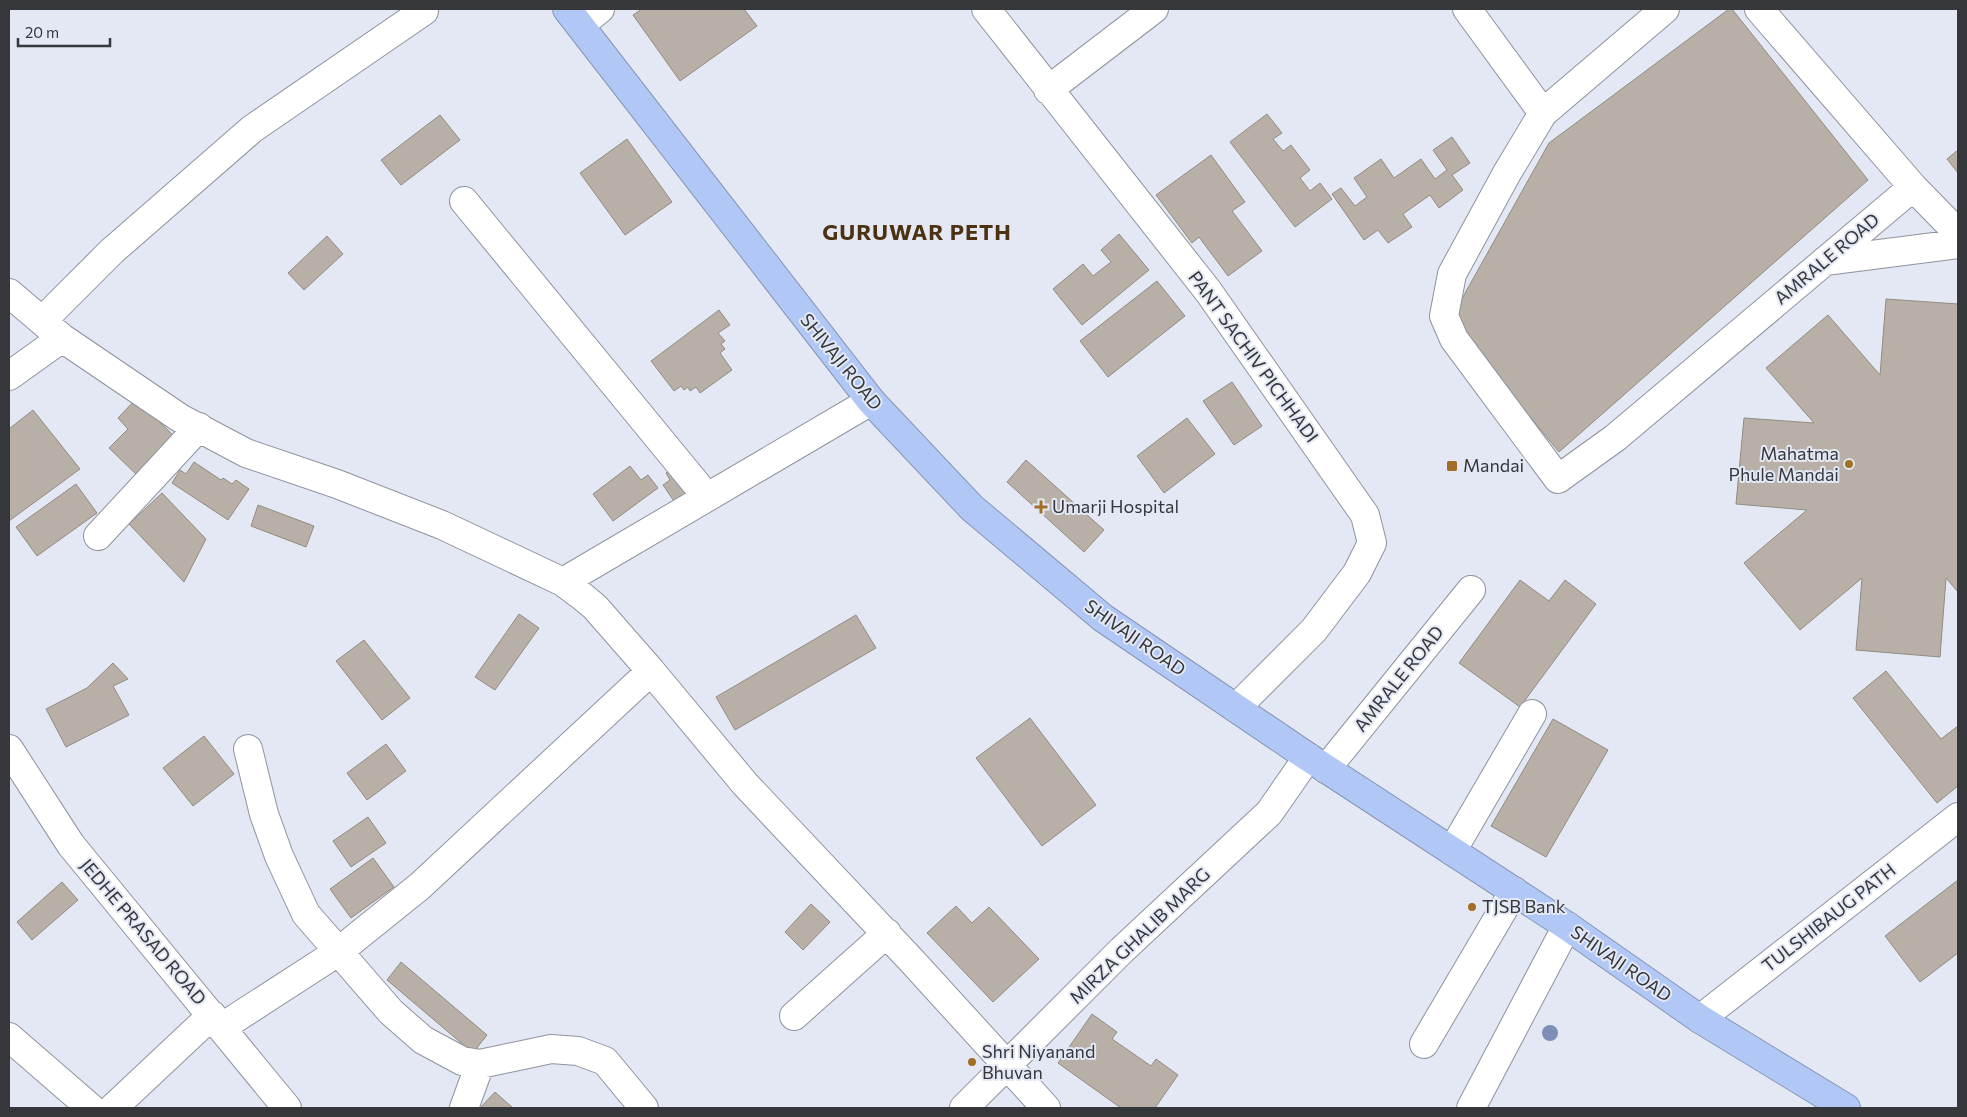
<svg xmlns="http://www.w3.org/2000/svg" width="1967" height="1117" font-family="Commissioner,sans-serif">
<style>
.building{fill:#b8b0a6;stroke:#938b82}
.lines{fill:none;stroke-linecap:round;stroke-linejoin:round}
.minor-casing{stroke:#8e939d;stroke-width:30}
.highway-casing{stroke:#8695b5;stroke-width:30}
.minor{stroke:#fff;stroke-width:28}
.highway{stroke:#b1c7f6;stroke-width:28}
.tree{fill:#7e8eb7}
.poi-dot{fill:#a36e27;stroke:#e3e8f4;stroke-width:2}
.labels{text-anchor:middle;stroke-width:4;stroke-linejoin:round;paint-order:stroke}
.street-label{font-size:18px;fill:#35373b;stroke:#e3e8f4}
.poi-label{font-size:18px;fill:#35373b;stroke:#e3e8f4;text-anchor:start}
.district-label{font-size:22px;font-weight:bold;letter-spacing:1px;fill:#4c3211;stroke:#e3e8f4}
</style>
<rect width="100%" height="100%" fill="#e3e8f4"/>
<!-- building -->
<path class="building" d="M642 9H744L757 26 680 81 633 15Z
M1729 9H1732L1868 180 1559 452 1450 320 1549 143Z
M1267 114 1282 133 1273 139 1283 151 1291 145 1310 170 1300 178 1310 191 1320 183 1332 199 1295 227 1230 142Z
M440 115 460 140 401 185 381 160Z
M1452 137 1470 163 1452 175 1463 190 1439 208 1430 195 1403 214 1412 227 1388 243 1378 230 1364 240 1332 194 1341 188 1355 206 1367 197 1354 178 1381 159 1394 178 1421 159 1435 179 1447 170 1433 150Z
M627 139 672 202 625 235 580 173Z
M1958 150V173L1947 159Z
M1211 155 1245 202 1232 211 1262 251 1228 276 1199 237 1192 243 1156 195Z
M1119 234 1149 270 1082 325 1053 289 1083 264 1093 276 1111 262 1101 250Z
M327 236 343 254 304 290 288 273Z
M1157 281 1185 316 1108 377 1080 341Z
M1886 299 1958 304V592L1946 578 1940 657 1856 650 1862 578 1800 630 1744 563 1807 510 1736 504 1744 418 1814 423 1766 368 1828 315 1880 375Z
M719 310 730 325 718 333 725 341 721 344 725 349 720 353 732 370 700 393 696 387 690 391 688 387 684 390 681 386 674 391 651 361Z
M1232 382 1262 426 1234 445 1203 401Z
M136 399 176 438 139 477 109 448 128 429 118 418Z
M33 410 80 469 9 521V429Z
M1187 418 1215 454 1164 493 1137 456Z
M1026 460 1104 530 1084 552 1007 482Z
M194 462 221 480 223 478 232 484 236 480 249 489 228 520 172 483 180 470 186 474Z
M677 465 697 494 678 507 663 485 670 480 666 473Z
M630 466 641 480 648 475 658 488 613 521 593 494Z
M76 484 97 513 37 556 16 527Z
M162 493 206 539 184 582 129 524Z
M258 505 314 526 306 547 251 526Z
M1520 580 1549 601 1565 580 1596 604 1520 707 1459 663Z
M519 614 539 628 495 690 475 677Z
M856 615 876 648 735 730 716 697Z
M364 640 410 698 382 720 336 661Z
M113 663 128 679 113 686 129 715 66 747 46 709 87 688Z
M1886 671 1941 739 1958 726V786L1937 803 1853 698Z
M1030 718 1096 805 1042 846 976 758Z
M1553 719 1608 750 1546 857 1491 826Z
M204 736 234 774 193 806 163 768Z
M386 744 406 771 367 800 347 773Z
M368 817 386 843 351 867 333 841Z
M373 858 394 887 351 918 330 889Z
M1958 880V953L1920 982 1885 936Z
M62 882 78 900 32 940 17 922Z
M811 904 830 922 803 950 785 932Z
M956 906 972 923 989 907 1039 959 993 1002 927 933Z
M401 962 487 1035 473 1053 387 980Z
M1092 1014 1117 1032 1112 1039 1151 1066 1156 1059 1178 1075 1155 1108H1121L1058 1063Z
M495 1092 513 1108H480Z"/>
<g class="lines">
<!-- minor casing -->
<g class="minor-casing">
<path id="minor" d="M986 9 1208 291 1365 515 1372 543 1357 573 1314 630 1236 708
M1467 9 1543 113
M1665 9 1543 113 1507 173 1452 274 1444 316 1454 339 1558 479 1615 438 1913 187 1759 9
M580 25 600 9
M1048 90 1154 9
M1913 187 1958 233
M464 201 707 497
M1825 261 1958 244
M9 293 62 338 180 418 246 453 337 484 442 525 563 582 583 597 595 607 651 671 745 784 912 961 1046 1108
M42 321 112 251 252 129 424 11
M9 376 62 338
M98 536 199 427
M563 582 871 401
M9 749 71 845 287 1108
M248 749 264 814 279 856 306 914 391 1012 423 1040 462 1061 480 1064 551 1049 578 1051 605 1061 644 1108
M1326 769 1471 590
M1452 851 1532 714
M794 1016 887 933
M1700 1019 1958 817
M222 1027 338 952 420 886 651 671
M9 1037 91 1108
M1424 1044 1514 891
M113 1108 212 1015
M464 1108 480 1064
M964 1108 1122 950 1269 813 1308 757
M1471 1108 1567 926"/>
</g>
<!-- highway casing -->
<g class="highway-casing">
<path id="highway" d="M567 9 871 401 972 508 1103 618 1308 757 1567 926 1700 1019 1846 1108"/>
</g>
<!-- minor -->
<use href="#minor" class="minor"/>
<!-- highway -->
<use href="#highway" class="highway"/>
</g>
<!-- trees -->
<circle class="tree" cx="1550" cy="1033" r="8"/>
<!-- markers -->
<g class="poi-dot">
<circle cx="1849" cy="464" r="5"/>
<rect x="1446" y="460" width="12" height="12" rx="2.5"/>
<path d="M1038.5 499.5h5v5h5v5h-5v5h-5v-5h-5v-5h5z"/>
<circle cx="1472" cy="907" r="5"/>
<circle cx="972" cy="1062" r="5"/>
</g>
<g class="labels">
<!-- street labels -->
<g class="street-label">
<text transform="translate(1827 259) rotate(-40)" y="6">AMRALE ROAD</text>
<text transform="translate(1253 357) rotate(54)" y="6">PANT SACHIV PICHHADI</text>
<text transform="translate(841 362) rotate(51)" y="6">SHIVAJI ROAD</text>
<text transform="translate(1135 638) rotate(35)" y="6">SHIVAJI ROAD</text>
<text transform="translate(1399 679) rotate(-51)" y="6">AMRALE ROAD</text>
<text transform="translate(1829 918) rotate(-38)" y="6">TULSHIBAUG PATH</text>
<text transform="translate(143 932) rotate(50)" y="6">JEDHE PRASAD ROAD</text>
<text transform="translate(1140 936) rotate(-44)" y="6">MIRZA GHALIB MARG</text>
<text transform="translate(1621 964) rotate(35)" y="6">SHIVAJI ROAD</text>
</g>
<!-- poi labels -->
<g class="poi-label">
<text x="1839" y="460" text-anchor="end">Mahatma<tspan x="1839" dy="21">Phule Mandai</tspan></text>
<text x="1463" y="472">Mandai</text>
<text x="1052" y="513">Umarji Hospital</text>
<text x="1482" y="913">TJSB Bank</text>
<text x="982" y="1058">Shri Niyanand<tspan x="982" dy="21">Bhuvan</tspan></text>
</g>
<!-- district labels -->
<g class="district-label">
<text x="917" y="240">GURUWAR PETH</text>
</g>
</g>
<!-- border -->
<rect width="1967" height="1117" fill="none" stroke="#35373b" stroke-width="20"/>
<!-- scale -->
<path d="M18 38v8h92v-8" fill="none" stroke="#35373b" stroke-width="2.5"/>
<text x="25" y="38" font-size="15" fill="#35373b" stroke="#e3e8f4" stroke-width="4" paint-order="stroke">20 m</text>
</svg>
